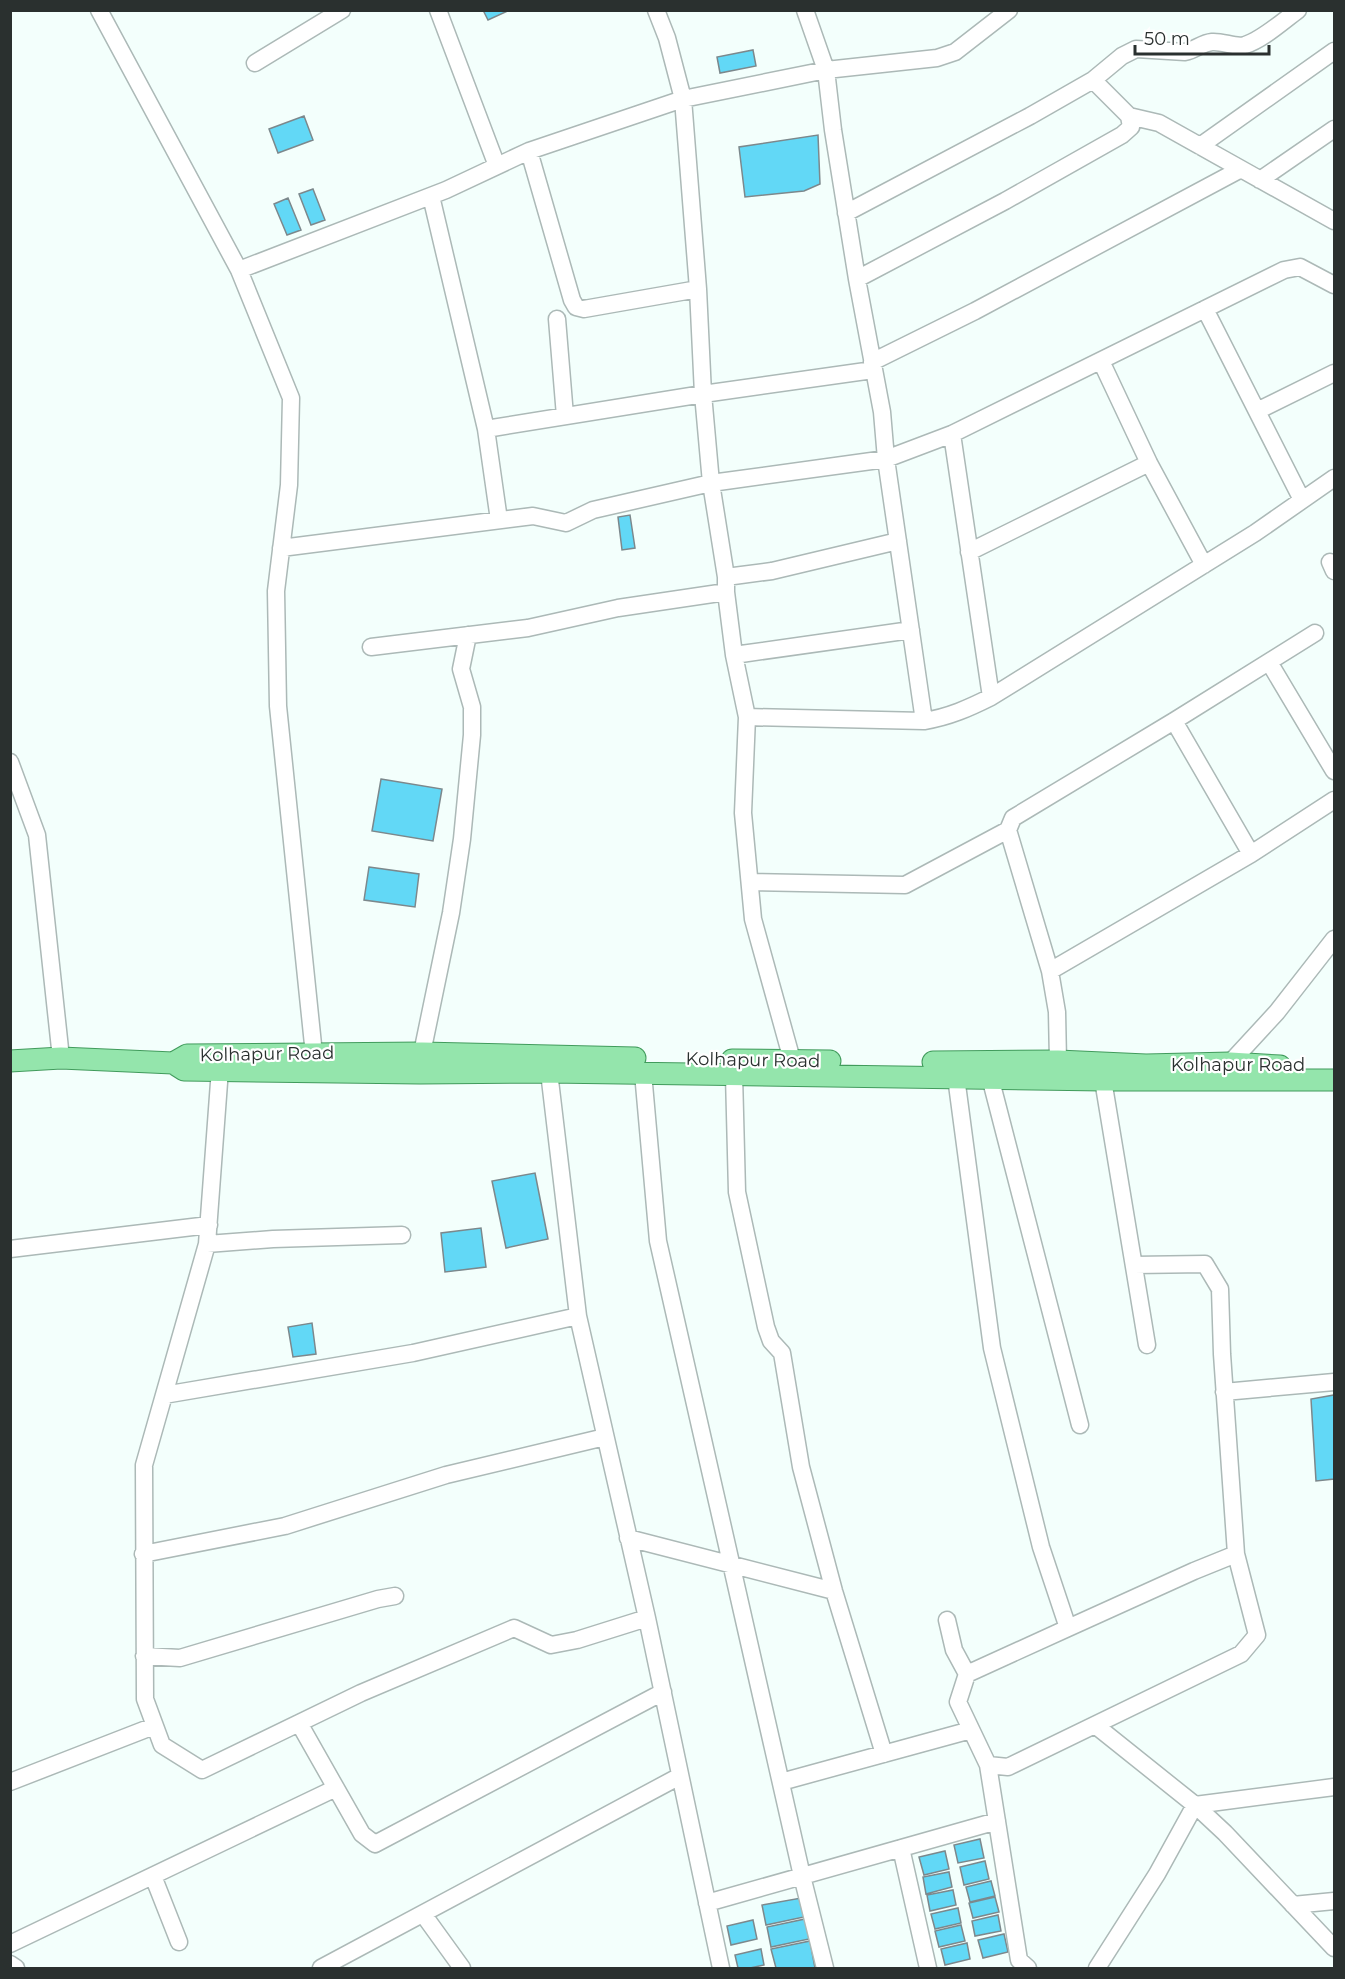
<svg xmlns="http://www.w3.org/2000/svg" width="1345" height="1979" font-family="Montserrat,sans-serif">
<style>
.building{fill:#62d8f6;stroke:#7c888c;stroke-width:1.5}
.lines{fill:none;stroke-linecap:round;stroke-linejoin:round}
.minor-casing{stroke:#acb9b7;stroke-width:19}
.major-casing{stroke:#419b5c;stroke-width:23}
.minor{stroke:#fff;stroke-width:16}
.major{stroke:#94e5ac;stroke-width:21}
.labels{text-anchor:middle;stroke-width:4.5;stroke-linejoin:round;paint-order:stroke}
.street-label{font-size:18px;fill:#2a302f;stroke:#fff}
</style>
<rect width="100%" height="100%" fill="#f3fffc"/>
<!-- building -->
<path class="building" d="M483 10H510L488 20Z
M753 50 756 66 720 73 717 57Z
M304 116 313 140 278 153 269 129Z
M818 135 820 184 804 191 745 197 739 147Z
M313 189 325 220 311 225 299 194Z
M288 198 301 230 287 235 274 204Z
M630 515 635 548 622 550 618 517Z
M381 779 442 789 433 841 372 831Z
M369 867 419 874 415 907 364 900Z
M535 1173 548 1239 506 1248 492 1181Z
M481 1228 486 1267 445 1272 441 1233Z
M312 1323 316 1354 293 1357 288 1327Z
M1334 1395V1479L1316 1481 1311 1399Z
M980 1839 984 1858 958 1863 954 1845Z
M945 1851 949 1869 924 1875 919 1857Z
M985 1861 989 1879 964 1885 960 1867Z
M949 1872 952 1887 926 1894 923 1877Z
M991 1881 995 1896 970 1902 966 1887Z
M953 1890 956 1905 930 1911 927 1895Z
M995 1897 999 1912 973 1918 969 1903Z
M801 1898 804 1917 766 1925 762 1905Z
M958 1908 961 1923 935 1929 931 1914Z
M998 1915 1001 1931 975 1936 972 1921Z
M805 1919 809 1939 771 1947 767 1927Z
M753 1920 757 1939 731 1945 727 1926Z
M961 1925 965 1941 939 1947 935 1931Z
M1004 1934 1008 1952 983 1958 978 1940Z
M810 1941 815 1968H776L771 1949Z
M967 1943 970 1959 945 1965 941 1949Z
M761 1949 764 1965 750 1968H738L735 1955Z"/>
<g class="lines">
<!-- minor casing -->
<g class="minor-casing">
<path id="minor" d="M99 10 239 270
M438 10 497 166
M656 10 667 38 683 99 698 289 703 394 711 483 726 577V592L734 655 747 717 743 813 753 919 792 1060
M805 10 826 70 937 58 955 52 1009 10
M255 63 342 10
M1129 116 1159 123 1334 221
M1200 146 1334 51
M529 151 572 300 576 307 584 309 698 289
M1260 180 1334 129
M431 196 486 429 499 520
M846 213 1030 116 1093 80 1122 56 1136 49 1185 52C1195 50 1202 43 1212 42 1223 41 1236 48 1245 45 1262 40 1283 21 1298 10
M857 279 1005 201 1122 135 1131 127 1129 116 1093 80
M1205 309 1302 500
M557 319 565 416
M1101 361 1149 463 1204 565
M872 362 975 311 1241 169
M1257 411 1334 373
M486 429 703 394 873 370
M952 434 991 697
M281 548 533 516 566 523 593 510 711 483 886 459 952 434 1284 270 1300 267 1334 285
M969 552 1149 463
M1330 562 1334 571
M726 577 772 571 898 541
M371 647 528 628 618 608 726 592
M734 655 911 630
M1269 662 1334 771
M747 717 924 721C949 717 969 708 991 697L1255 533 1334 478
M1174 721 1251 854
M10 762 37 835 61 1058
M750 882 905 885 1008 830
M1050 971 1251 854 1334 800
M422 1053 451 913 462 839 472 735V707L461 669 468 635
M1230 1063 1277 1012 1334 939
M315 1064 278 706 276 591 289 485 291 398 239 270 446 190 529 151 683 99 826 70 833 130 857 279 882 412 886 459 924 721
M220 1069 207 1244 144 1465 145 1699 162 1745 202 1770 361 1693 514 1628 551 1645 577 1640 647 1618
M549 1072 578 1316 647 1618 721 1968
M643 1073 658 1241 802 1876 825 1968
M1062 1073 1058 1061 1057 1012 1050 971 1008 830 1013 818 1174 721 1315 633
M734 1075 737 1192 766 1327 771 1341 782 1353 801 1467 834 1591 884 1754
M956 1077 992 1348 1041 1547 1068 1628 967 1674 958 1702 988 1765 1008 1767 1241 1654 1257 1635 1236 1554 1194 1571 1068 1628
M990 1077 1080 1425
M1103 1080 1147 1345
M207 1244 273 1239 402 1235
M10 1249 209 1225
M1134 1265 1205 1264 1220 1289 1222 1354 1236 1554
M1224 1392 1334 1382
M164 1395 413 1353 578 1316
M628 1538 834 1591
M143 1554 285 1526 446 1475 605 1437
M947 1620 954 1650 967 1674
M144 1656 180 1658 378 1599 395 1596
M299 1723 362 1834 375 1844 663 1692
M1095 1725 1195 1805 1225 1833 1334 1948
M988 1765 1019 1960 1028 1968
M10 1782 154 1726
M781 1782 971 1730
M901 1848 928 1968
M153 1876 179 1942
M707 1903 997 1821
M1293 1905 1334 1901
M423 1914 462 1968
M10 1944 336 1788
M10 1964 16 1968
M321 1968 680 1776
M1097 1968 1157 1874 1195 1805 1334 1787"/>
</g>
<!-- major casing -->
<g class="major-casing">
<path id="major" d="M732 1060 830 1061
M10 1061 61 1058 173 1063 184 1070 420 1073 549 1072 1103 1080H1334
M933 1062 1058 1061 1146 1065 1230 1063 1280 1066
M173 1063 187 1055 422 1053 635 1058"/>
</g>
<!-- minor -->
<use href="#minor" class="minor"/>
<!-- major -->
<use href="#major" class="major"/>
</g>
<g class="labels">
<!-- street labels -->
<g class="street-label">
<text transform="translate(267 1054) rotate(-1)" y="6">Kolhapur Road</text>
<text transform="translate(753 1060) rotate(1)" y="6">Kolhapur Road</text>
<text x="1238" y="1071">Kolhapur Road</text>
</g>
</g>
<!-- border -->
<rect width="1345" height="1979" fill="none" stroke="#2a302f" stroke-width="24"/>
<!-- scale -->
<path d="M1135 45v9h134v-9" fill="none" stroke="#2a302f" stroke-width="3"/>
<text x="1144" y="45" font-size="18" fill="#2a302f" stroke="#ffffff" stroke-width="4.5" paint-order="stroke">50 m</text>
</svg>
